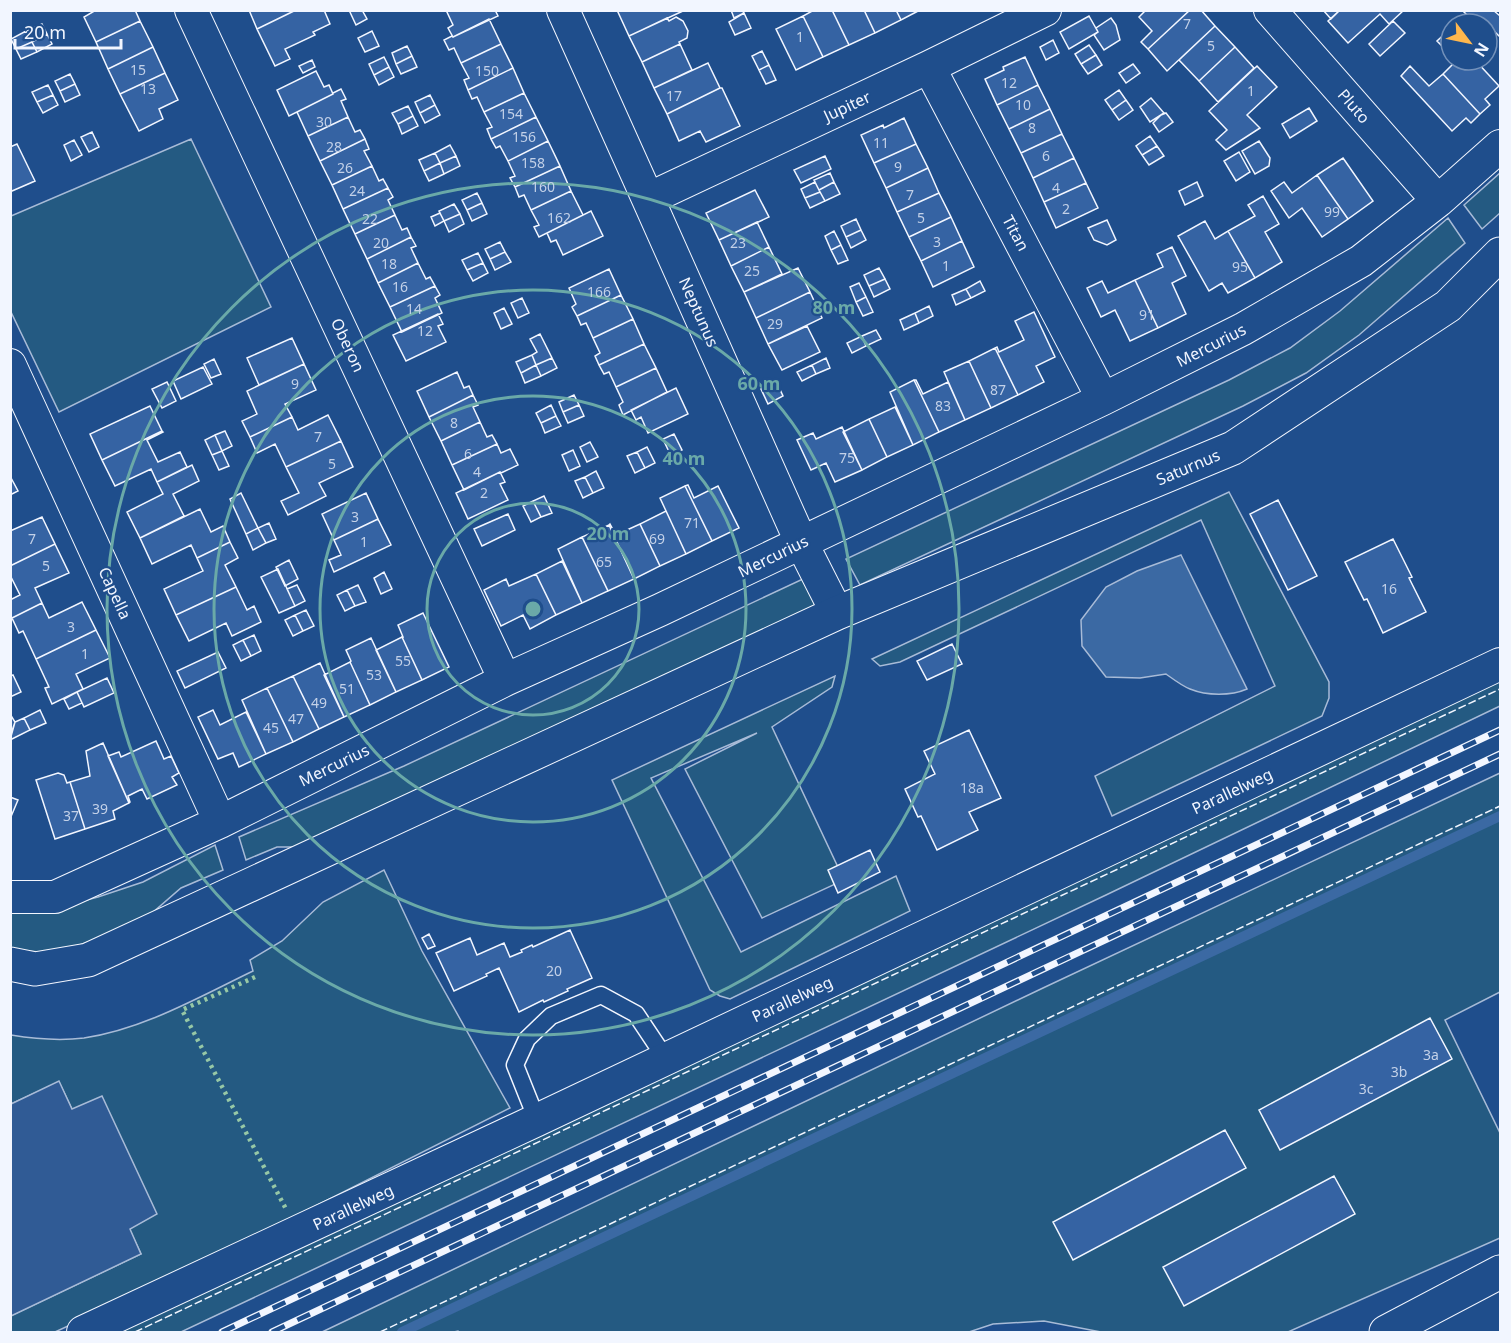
<svg xmlns="http://www.w3.org/2000/svg" width="1511" height="1343" font-family="'Noto Sans',sans-serif">
<style>
.green{fill:#245a82;stroke:#a8bbd7;stroke-width:1.5}
.parking{fill:#305b95;stroke:#a8bbd7;stroke-width:1.5}
.water{fill:#3b69a3;stroke:#a8bbd7;stroke-width:1.5}
.lines{fill:none;stroke-linecap:round;stroke-linejoin:round}
.stream{stroke:#3b69a3;stroke-width:10}
.building{fill:#3563a3;stroke:#f2f6ff;stroke-width:1.5}
.service-casing{stroke:#f2f6ff;stroke-width:19}
.minor-casing{stroke:#f2f6ff;stroke-width:34}
.tertiary-casing{stroke:#f2f6ff;stroke-width:35}
.service{stroke:#1f4e8c;stroke-width:16}
.minor{stroke:#1f4e8c;stroke-width:32}
.tertiary{stroke:#1f4e8c;stroke-width:33}
.rail-casing{stroke:#f2f6ff;stroke-width:7}
.rail{stroke:#1f4e8c;stroke-width:4.5;stroke-dasharray:14;stroke-linecap:butt}
.hedge{stroke:#97c8a6;stroke-width:4.5;stroke-dasharray:3 4.5;stroke-linecap:butt}
.fence{stroke:#f2f6ff;stroke-width:1.5;stroke-dasharray:8 3;stroke-linecap:butt}
.ring{fill:none;stroke:#6aa9a8;stroke-width:3}
.labels{text-anchor:middle;stroke-width:4.5;stroke-linejoin:round;paint-order:stroke}
.number-label{font-size:14px;fill:#c3d1e8}
.street-label{font-size:16px;fill:#f2f6ff;stroke:#1f4e8c}
.centre{fill:#6aa9a8;stroke:#1f4e8c;stroke-width:3}
.ring-label{font-size:18px;text-anchor:middle;font-weight:bold;fill:#6aa9a8;stroke:#1f4e8c;stroke-width:4.5;stroke-linejoin:round;paint-order:stroke}
</style>
<rect width="100%" height="100%" fill="#1f4e8c"/>
<!-- green -->
<path class="green" d="M191 139 271 307 59 412 11 312V216Z
M1500 173V213L1482 229 1464 205Z
M1448 218 1465 243 1359 335 1306 373 1243 406 860 585 846 559 1229 380 1290 348 1340 311Z
M1229 492 1329 682V698L1322 716 1112 816 1095 776 1275 686 1201 520 900 662 880 666 872 659Z
M805 578 818 605 302 847H277L246 860 239 837 404 766Z
M835 676 832 687 772 727 844 880 762 918 685 769 757 733 651 778 741 952 896 876 910 911 730 999 720 996 710 990 612 780Z
M1500 676V706L1106 895 181 1332H108Z
M1500 773V992L1445 1020 1500 1133V1238L1288 1332H1101L1044 1321 993 1324 969 1332H459L458 1331 454 1332H322L1043 988Z
M215 845 223 870 181 888 137 926 55 953 11 950 10 910 56 908 98 897 143 882Z
M384 870 422 951 510 1108 173 1278 55 1332H11L10 1316 141 1254 59 1082 11 1104V1035C35 1039 59 1041 84 1038 144 1029 199 997 253 971L250 960 282 941 323 902Z"/>
<!-- parking -->
<path class="parking" d="M59 1081 72 1109 102 1096 157 1214 130 1229 141 1254 11 1316V1104Z"/>
<!-- water -->
<path class="water" d="M1181 555 1247 689C1231 696 1207 696 1190 689 1182 686 1173 679 1166 674L1140 678 1106 677 1082 646 1081 620 1106 587 1137 571Z"/>
<g class="lines">
<!-- stream -->
<path class="stream" d="M402 1332 1500 816"/>
</g>
<!-- building -->
<path class="building" d="M96 10H135L140 21 96 42 84 17Z
M249 10H296L257 29Z
M296 10H324L330 24 313 32 315 35 285 49 290 59 275 66 257 29Z
M349 10H362L367 19 356 25Z
M446 10H495L498 16 453 37 448 28 453 25Z
M617 10H683V11L629 36Z
M731 10H742L744 13 734 18Z
M814 10H832L849 45 823 57 803 16Z
M832 10H864L875 33 849 45Z
M864 10H896L901 20 875 33Z
M896 10H920L901 20Z
M1146 10H1190L1148 49 1141 42 1152 31 1139 17Z
M1190 10H1201L1215 26 1167 71 1148 49Z
M1323 10H1340L1331 19Z
M1340 10H1404L1389 24 1380 14 1348 43 1328 21Z
M1462 10H1493L1500 16V37L1495 32 1487 40V24H1462L1459 21 1466 14Z
M744 13 751 28 735 35 729 22Z
M803 16 823 57 796 70 776 29Z
M1089 16 1098 32 1069 49 1060 32Z
M676 17 683 21 688 31 687 38 679 42 680 44 642 62 629 36 667 18 669 21Z
M1111 18 1116 25 1120 40 1104 50 1094 35 1098 32 1096 28Z
M489 19 501 44 461 63 454 48 449 50 444 40 452 36 453 37Z
M140 21 153 47 108 69 96 42Z
M1393 21 1405 33 1380 56 1369 44Z
M42 24 47 34 32 42 26 31Z
M1215 26 1235 47 1199 81 1179 60Z
M1451 28V55L1437 41Z
M26 31 32 42 16 49 11 39Z
M372 31 379 46 365 52 358 38Z
M47 34 52 44 37 52 32 42Z
M1053 40 1059 53 1046 60 1040 47Z
M32 42 37 52 21 59 16 49Z
M501 44 513 68 468 90 464 80 469 78 461 63Z
M680 44 692 70 654 88 642 62Z
M1089 45 1096 55 1081 64 1075 54Z
M407 46 412 56 396 64 392 53Z
M153 47 165 73 120 94 108 69Z
M1235 47 1254 68 1218 102 1199 81Z
M762 51 769 65 759 70 752 56Z
M1096 55 1102 65 1088 74 1081 64Z
M412 56 417 67 401 74 396 64Z
M384 57 389 67 374 75 369 64Z
M1025 57 1038 85 997 105 985 79 1004 70 1003 67Z
M312 60 315 67 303 73 299 66Z
M1455 60H1475L1499 86 1485 99 1490 105 1480 114 1443 74 1456 61Z
M708 63 720 88 667 114 654 88Z
M1133 64 1140 73 1126 83 1119 73Z
M769 65 776 80 766 84 759 70Z
M1257 66 1277 87 1247 115 1260 128 1226 150 1216 140 1227 130 1209 111Z
M1410 66 1429 86 1443 74 1480 114 1471 123 1466 118 1452 131 1401 76Z
M389 67 394 77 379 85 374 75Z
M513 68 524 93 484 112 477 97 472 99 468 90Z
M316 71 324 87 329 85 333 94 289 116 277 90Z
M165 73 178 100 159 109 163 119 139 131 120 94Z
M70 74 75 84 60 91 55 81Z
M75 84 80 95 65 102 60 91Z
M48 85 53 95 37 102 32 92Z
M1038 85 1050 109 1009 129 997 105Z
M720 88H722L740 126 706 142 700 131 679 141 667 114Z
M341 89 346 99 341 101 348 117 308 136 297 112 333 94V93Z
M1119 90 1126 100 1112 110 1105 100Z
M524 93 536 117 491 139 487 129 492 127 484 112Z
M53 95 58 105 43 113 37 102Z
M430 95 435 105 420 113 415 102Z
M1151 98 1164 113 1150 122 1140 107Z
M1126 100 1133 110 1119 120 1112 110Z
M435 105 440 115 425 123 420 113Z
M408 106 413 116 398 124 392 113Z
M1309 108 1317 121 1290 138 1282 124Z
M1050 109 1062 134 1021 153 1009 129Z
M1166 113 1173 122 1159 132 1153 123 1161 115Z
M413 116 418 126 402 134 398 124Z
M348 117 355 132 360 130 365 139 320 161 308 136Z
M536 117 548 141 508 161 500 146 496 148 491 139Z
M904 118 916 144 874 163 861 135 883 125 884 128Z
M92 132 99 147 89 152 81 137Z
M1062 134 1074 158 1033 178 1021 153Z
M1150 136 1157 146 1142 155 1136 146Z
M365 139 369 149 364 151 372 166 332 185 320 161Z
M74 140 82 155 71 161 64 145Z
M548 141 560 166 515 187 510 178 515 176 508 161Z
M1259 141 1270 158 1269 166 1255 174 1242 151Z
M17 144 35 181 12 191 10 188V147Z
M916 144 928 168 886 188 874 163Z
M450 145 456 156 440 163 435 153Z
M1157 146 1164 156 1149 165 1142 155Z
M1239 152 1250 172 1236 181 1224 161Z
M435 153 440 163 424 171 419 160Z
M456 156 460 166 444 174 440 163Z
M825 156 831 169 801 183 794 170Z
M1074 158 1086 183 1044 202 1033 178Z
M1343 158 1373 201 1348 219 1317 175Z
M440 163 444 174 429 181 424 171Z
M372 166 379 181 383 179 388 188 343 209 332 185Z
M560 166 571 191 531 210 524 195 519 197 515 187Z
M928 168 939 193 897 212 886 188Z
M830 173 834 182 819 190 814 180Z
M1317 175 1348 219 1322 237 1302 208 1289 218 1271 191 1284 182 1292 193Z
M815 182 820 192 805 198 801 189Z
M834 182 840 194 825 201 819 190Z
M1197 182 1203 196 1185 205 1179 191Z
M1086 183 1098 208 1056 228 1044 202Z
M388 188 393 197 388 200 395 215 355 234 343 209Z
M755 190 769 217 719 240 706 213Z
M571 191 583 215 539 237 534 227 539 225 531 210Z
M820 192 825 201 810 208 805 198Z
M477 193 482 203 467 210 462 200Z
M939 193 951 217 909 237 897 212Z
M1263 196 1279 224 1265 232 1282 262 1255 278 1228 231 1255 216 1248 205Z
M482 203 487 214 472 221 467 210Z
M454 204 460 214 444 221 439 211Z
M591 211 603 236 563 255 556 240 551 242 547 233Z
M440 213 444 221 435 226 431 217Z
M460 214 464 224 449 232 444 221Z
M395 215 402 230 407 228 411 237 367 259 355 234Z
M951 217 962 241 921 261 909 237Z
M856 219 861 230 846 237 841 226Z
M1107 220 1116 240 1107 245 1094 240 1088 228Z
M1205 221 1215 239 1228 231 1255 278 1228 293 1222 283 1209 291 1178 236Z
M757 222 769 247 731 266 719 240Z
M861 230 866 240 851 248 846 237Z
M834 231 841 245 831 250 825 236Z
M411 237 416 246 411 248 418 263 378 283 367 259Z
M962 241 974 267 933 287 921 261Z
M500 242 505 252 490 259 485 249Z
M841 245 848 260 838 264 831 250Z
M769 247 782 274 744 292 731 266Z
M1172 247 1186 276 1172 283 1186 314 1158 328 1135 280 1163 267 1157 254Z
M505 252 511 262 495 270 490 259Z
M478 253 483 263 467 270 462 260Z
M418 263 426 279 430 277 435 286 390 307 378 283Z
M483 263 488 273 473 281 467 270Z
M798 268 810 292 756 318 744 292Z
M879 268 885 279 869 286 864 275Z
M609 269 621 295 577 316 572 307 576 304 569 288Z
M885 279 890 289 874 297 869 286Z
M1135 280 1158 328 1130 341 1115 310 1101 317 1087 288 1102 281 1108 293Z
M980 281 985 291 971 298 966 289Z
M859 283 866 297 856 302 850 287Z
M435 286 440 295 435 298 442 313 402 332 390 307Z
M966 289 971 298 956 305 952 295Z
M810 292 822 318 768 344 756 318Z
M621 295 633 319 593 338 586 323 581 325 577 316Z
M866 297 873 312 863 316 856 302Z
M522 298 529 313 518 318 511 303Z
M929 306 933 316 919 323 915 313Z
M504 308 512 324 501 329 494 313Z
M1034 312 1055 357 1036 366 1044 382 1018 395 995 348 997 347 999 352 1024 340 1015 321Z
M915 313 919 323 904 330 900 320Z
M438 314 443 324 438 326 446 342 406 361 393 335Z
M633 319 644 344 599 365 595 356 600 353 593 338Z
M807 326 820 352 782 370 768 344Z
M876 330 881 339 866 346 862 336Z
M540 334 552 358 536 365 532 355 537 352 530 339Z
M862 336 866 346 852 353 847 343Z
M292 338 304 364 259 385 247 358Z
M644 344 656 368 616 387 609 372 604 374 599 365Z
M995 348 1018 395 991 408 969 361Z
M532 355 536 365 521 373 516 362Z
M552 358 557 368 541 376 536 365Z
M826 358 830 368 816 374 812 365Z
M214 359 221 374 211 378 204 364Z
M969 361 991 408 965 420 944 372Z
M304 364 316 390 285 404 292 417 250 437 242 421 257 414 247 391Z
M536 365 541 376 525 383 521 373Z
M812 365 816 374 802 381 797 372Z
M203 367 212 384 181 399 173 381Z
M656 368 667 392 623 415 619 405 623 402 616 387Z
M457 372 464 388 469 386 473 395 429 417 417 391Z
M914 380H916L923 394 948 382 965 420 939 432Z
M914 380 939 432 913 445 890 392Z
M776 381 783 396 768 404 761 389Z
M167 382 176 401 162 408 152 389Z
M676 388 688 414 648 433 641 417 636 420 631 410Z
M473 395 478 405 473 407 480 422 441 441 429 417Z
M574 395 579 405 563 412 559 402Z
M551 405 556 416 541 423 536 413Z
M579 405 584 416 568 423 563 412Z
M150 406 162 431 102 460 90 434Z
M895 407 913 445 887 457 869 419Z
M328 415 341 441 286 467 275 444 257 453 250 437 292 417 298 430Z
M556 416 561 426 545 433 541 423Z
M869 419 887 457 862 470 843 432Z
M480 422 487 437 492 435 497 444 452 465 441 441Z
M842 427 862 470 835 482 826 463 811 470 797 440 813 433 816 439Z
M162 431 163 432 147 440 158 462 180 452 187 467 157 482 151 469 115 486 102 460Z
M225 431 232 446 222 451 215 435Z
M674 434 682 450 671 456 663 439Z
M215 435 222 451 212 455 205 440Z
M341 441 353 467 319 483 326 496 288 515 281 501 299 493 286 467Z
M590 442 598 457 587 462 580 447Z
M497 444 501 453 510 449 518 465 501 473 500 472 464 490 452 465Z
M647 447 655 463 645 468 637 452Z
M573 450 580 466 569 471 562 455Z
M222 451 229 466 219 470 212 455Z
M637 452 645 468 635 473 627 456Z
M192 465 199 481 173 494 184 516 140 538 127 512 163 494 157 482Z
M596 471 604 488 593 493 585 477Z
M500 472 505 482 500 484 508 500 468 519 456 493Z
M10 476 18 491 10 495Z
M585 477 593 493 583 498 575 481Z
M688 485 694 498 718 486 739 528 712 541 685 486Z
M685 486 712 541 686 554 660 498Z
M241 493 258 528 246 534 230 499Z
M366 493 378 519 334 540 322 514Z
M544 496 552 513 541 517 533 501Z
M1278 500 1317 576 1288 590 1250 514Z
M533 501 541 517 531 522 523 506Z
M200 509 211 532 223 526 230 542 197 558 191 545 152 564 140 538Z
M666 511 686 554 660 566 640 524Z
M508 514 515 530 482 546 474 529Z
M42 517 55 544 10 566V531Z
M378 519 391 545 334 572 329 560 341 555 334 540Z
M269 523 276 539 266 543 258 528Z
M610 524 616 535 640 524 660 566 634 579 609 525Z
M609 525 634 579 608 591 582 537Z
M258 528 266 543 253 550 246 534Z
M582 537 608 591 582 603 558 549Z
M1393 539 1412 577 1409 578 1426 612 1383 633 1367 599 1364 600 1345 562Z
M230 542 238 558 225 565 236 587 176 615 164 589 203 571 197 558Z
M55 544 69 573 35 588 42 603 12 618 10 615V600L20 595 10 575V566Z
M289 560 298 579 285 586 276 567Z
M562 561 582 603 556 615 536 574Z
M278 569 295 606 279 613 261 577Z
M384 572 392 589 381 594 374 578Z
M536 574 556 615 530 629 523 615 501 626 484 590 506 579 509 586Z
M297 585 305 601 295 606 287 589Z
M358 585 366 602 355 606 347 590Z
M236 587 247 610 254 606 261 622 232 636 226 623 189 641 176 615Z
M347 590 355 606 345 611 337 595Z
M82 602 96 630 36 659 23 631 19 633 12 618 42 603 49 618Z
M306 610 314 626 303 631 295 615Z
M423 613 449 667 422 680 402 637H403L398 625Z
M295 615 303 631 293 636 285 620Z
M96 630 110 658 76 674 83 689 52 704 45 688 49 687 36 659Z
M254 635 261 651 251 656 243 640Z
M402 637 422 680 396 692 376 650Z
M371 638 396 692 370 705 350 662 351 661 346 650Z
M243 640 251 656 241 661 233 645Z
M952 644 962 664 927 680 917 661Z
M218 652 226 668 185 688 177 671Z
M350 662 370 705 344 717 324 675Z
M320 663 344 717 319 729 293 676Z
M13 675 21 692 10 697V676Z
M293 676 319 729 293 742 267 688Z
M107 678 114 693 84 707 77 692Z
M267 688 293 742 266 754 242 700Z
M77 692 82 703 69 709 64 699Z
M40 710 46 723 30 730 24 718Z
M213 710 220 725 246 712 266 754 239 767 233 753 218 759 198 717Z
M10 714 15 722 10 737Z
M24 718 30 730 10 740 15 722Z
M969 730 1001 798 969 812 978 830 937 850 921 816 918 817 905 789 935 774 924 751Z
M156 741 164 759 171 756 179 773 172 777 177 785 147 799 142 789 128 796 130 802 129 803 108 756 119 752 121 757Z
M103 743 129 803 113 811 115 819 85 829 70 782 90 776 86 751Z
M58 773 64 775 67 783 70 782 85 829 55 839 36 780Z
M10 797 18 800 10 819Z
M870 850 880 872 838 893 828 870Z
M570 930 592 978 567 989 568 991 544 1002 543 1000 519 1012 499 968 486 974 487 976 454 991 436 953 470 938 477 955 504 943 510 957 522 952 521 950 532 945 533 947Z
M429 934 435 946 428 949 422 938Z
M1430 1018 1452 1059 1280 1150 1259 1110Z
M1225 1130 1246 1168 1073 1260 1053 1222Z
M1334 1176 1355 1214 1184 1306 1163 1267Z"/>
<g class="lines">
<!-- service casing -->
<g class="service-casing">
<path id="service" d="M537 1120 515 1065 527 1039 551 1016 601 995 636 1014 666 1059"/>
</g>
<!-- minor casing -->
<g class="minor-casing">
<path id="minor" d="M191 10 505 680
M563 10 648 199 801 542 837 613
M1270 10 1438 201
M929 67 1103 399
M648 199 929 67 1045 10
M10 365 220 822
M10 897H55L220 822 505 680 660 610 1103 399 1243 329 1361 261 1438 201 1500 146
M83 1332 537 1120 1500 664"/>
</g>
<!-- tertiary casing -->
<g class="tertiary-casing">
<path id="tertiary" d="M10 964 35 969 88 960 837 613 1233 448 1448 306 1500 254
M1386 1332 1500 1272"/>
</g>
<!-- service -->
<use href="#service" class="service"/>
<!-- minor -->
<use href="#minor" class="minor"/>
<!-- tertiary -->
<use href="#tertiary" class="tertiary"/>
<!-- rail casing -->
<g class="rail-casing">
<path id="rail" d="M222 1332 1500 730
M272 1332 1500 754"/>
</g>
<!-- rail -->
<use href="#rail" class="rail"/>
<!-- hedge -->
<path class="hedge" d="M255 977 182 1010 287 1211"/>
<!-- fence -->
<path class="fence" d="M135 1332 1500 689
M380 1332 1500 806"/>
</g>
<!-- distance rings -->
<g class="ring">
<circle cx="533" cy="609" r="106"/>
<circle cx="533" cy="609" r="213"/>
<circle cx="533" cy="609" r="319"/>
<circle cx="533" cy="609" r="426"/>
</g>
<g class="labels">
<!-- number labels -->
<g class="number-label">
<text x="1187" y="29">7</text>
<text x="800" y="42">1</text>
<text x="1211" y="51">5</text>
<text x="138" y="75">15</text>
<text x="487" y="76">150</text>
<text x="1009" y="88">12</text>
<text x="148" y="94">13</text>
<text x="1251" y="96">1</text>
<text x="674" y="101">17</text>
<text x="1023" y="110">10</text>
<text x="511" y="119">154</text>
<text x="324" y="127">30</text>
<text x="1032" y="133">8</text>
<text x="524" y="142">156</text>
<text x="881" y="148">11</text>
<text x="334" y="152">28</text>
<text x="1046" y="161">6</text>
<text x="533" y="168">158</text>
<text x="898" y="172">9</text>
<text x="345" y="173">26</text>
<text x="543" y="192">160</text>
<text x="1056" y="193">4</text>
<text x="357" y="196">24</text>
<text x="910" y="200">7</text>
<text x="1066" y="214">2</text>
<text x="1332" y="217">99</text>
<text x="559" y="223">162</text>
<text x="921" y="223">5</text>
<text x="370" y="224">22</text>
<text x="937" y="247">3</text>
<text x="381" y="248">20</text>
<text x="738" y="248">23</text>
<text x="389" y="269">18</text>
<text x="946" y="271">1</text>
<text x="1240" y="272">95</text>
<text x="752" y="276">25</text>
<text x="400" y="292">16</text>
<text x="599" y="297">166</text>
<text x="414" y="314">14</text>
<text x="1147" y="320">91</text>
<text x="775" y="329">29</text>
<text x="425" y="336">12</text>
<text x="295" y="389">9</text>
<text x="998" y="395">87</text>
<text x="943" y="411">83</text>
<text x="454" y="428">8</text>
<text x="318" y="442">7</text>
<text x="468" y="459">6</text>
<text x="847" y="463">75</text>
<text x="332" y="469">5</text>
<text x="477" y="477">4</text>
<text x="484" y="498">2</text>
<text x="355" y="522">3</text>
<text x="692" y="528">71</text>
<text x="32" y="544">7</text>
<text x="657" y="544">69</text>
<text x="364" y="547">1</text>
<text x="604" y="567">65</text>
<text x="46" y="571">5</text>
<text x="1389" y="594">16</text>
<text x="71" y="632">3</text>
<text x="85" y="659">1</text>
<text x="403" y="666">55</text>
<text x="374" y="680">53</text>
<text x="347" y="694">51</text>
<text x="319" y="708">49</text>
<text x="296" y="724">47</text>
<text x="271" y="733">45</text>
<text x="972" y="793">18a</text>
<text x="100" y="814">39</text>
<text x="71" y="821">37</text>
<text x="554" y="976">20</text>
<text x="1431" y="1060">3a</text>
<text x="1399" y="1077">3b</text>
<text x="1366" y="1094">3c</text>
</g>
<!-- street labels -->
<g class="street-label">
<text transform="translate(847 106) rotate(-25)" y="6">Jupiter</text>
<text transform="translate(1354 106) rotate(49)" y="6">Pluto</text>
<text transform="translate(1016 233) rotate(62)" y="6">Titan</text>
<text transform="translate(699 312) rotate(66)" y="6">Neptunus</text>
<text transform="translate(348 345) rotate(65)" y="6">Oberon</text>
<text transform="translate(1211 345) rotate(-27)" y="6">Mercurius</text>
<text transform="translate(1188 467) rotate(-23)" y="6">Saturnus</text>
<text transform="translate(773 556) rotate(-26)" y="6">Mercurius</text>
<text transform="translate(115 593) rotate(65)" y="6">Capella</text>
<text transform="translate(334 765) rotate(-26)" y="6">Mercurius</text>
<text transform="translate(1232 791) rotate(-25)" y="6">Parallelweg</text>
<text transform="translate(792 999) rotate(-25)" y="6">Parallelweg</text>
<text transform="translate(353 1207) rotate(-25)" y="6">Parallelweg</text>
</g>
</g>
<circle cx="533" cy="609" r="9" class="centre"/>
<g class="ring-label">
<text x="834" y="314">80 m</text>
<text x="759" y="390">60 m</text>
<text x="684" y="465">40 m</text>
<text x="608" y="540">20 m</text>
</g>
<!-- border -->
<rect width="1511" height="1343" fill="none" stroke="#f2f6ff" stroke-width="24"/>
<!-- north arrow -->
<g transform="translate(1469 42) rotate(122)"><circle r="28" fill="#1f4e8c" stroke="#7391ba" stroke-width="1.5"/>
<path d="M0-4.5L10 22L0 15L-10 22Z" fill="#ffb74d"/>
<text y="-9" font-size="16" font-weight="bold" text-anchor="middle" fill="#f2f6ff">N</text>
</g>
<!-- scale -->
<path d="M15 39v9h106v-9" fill="none" stroke="#f2f6ff" stroke-width="3"/>
<text x="24" y="39" font-size="18" fill="#f2f6ff" stroke="#1f4e8c" stroke-width="4.5" paint-order="stroke">20 m</text>
</svg>
